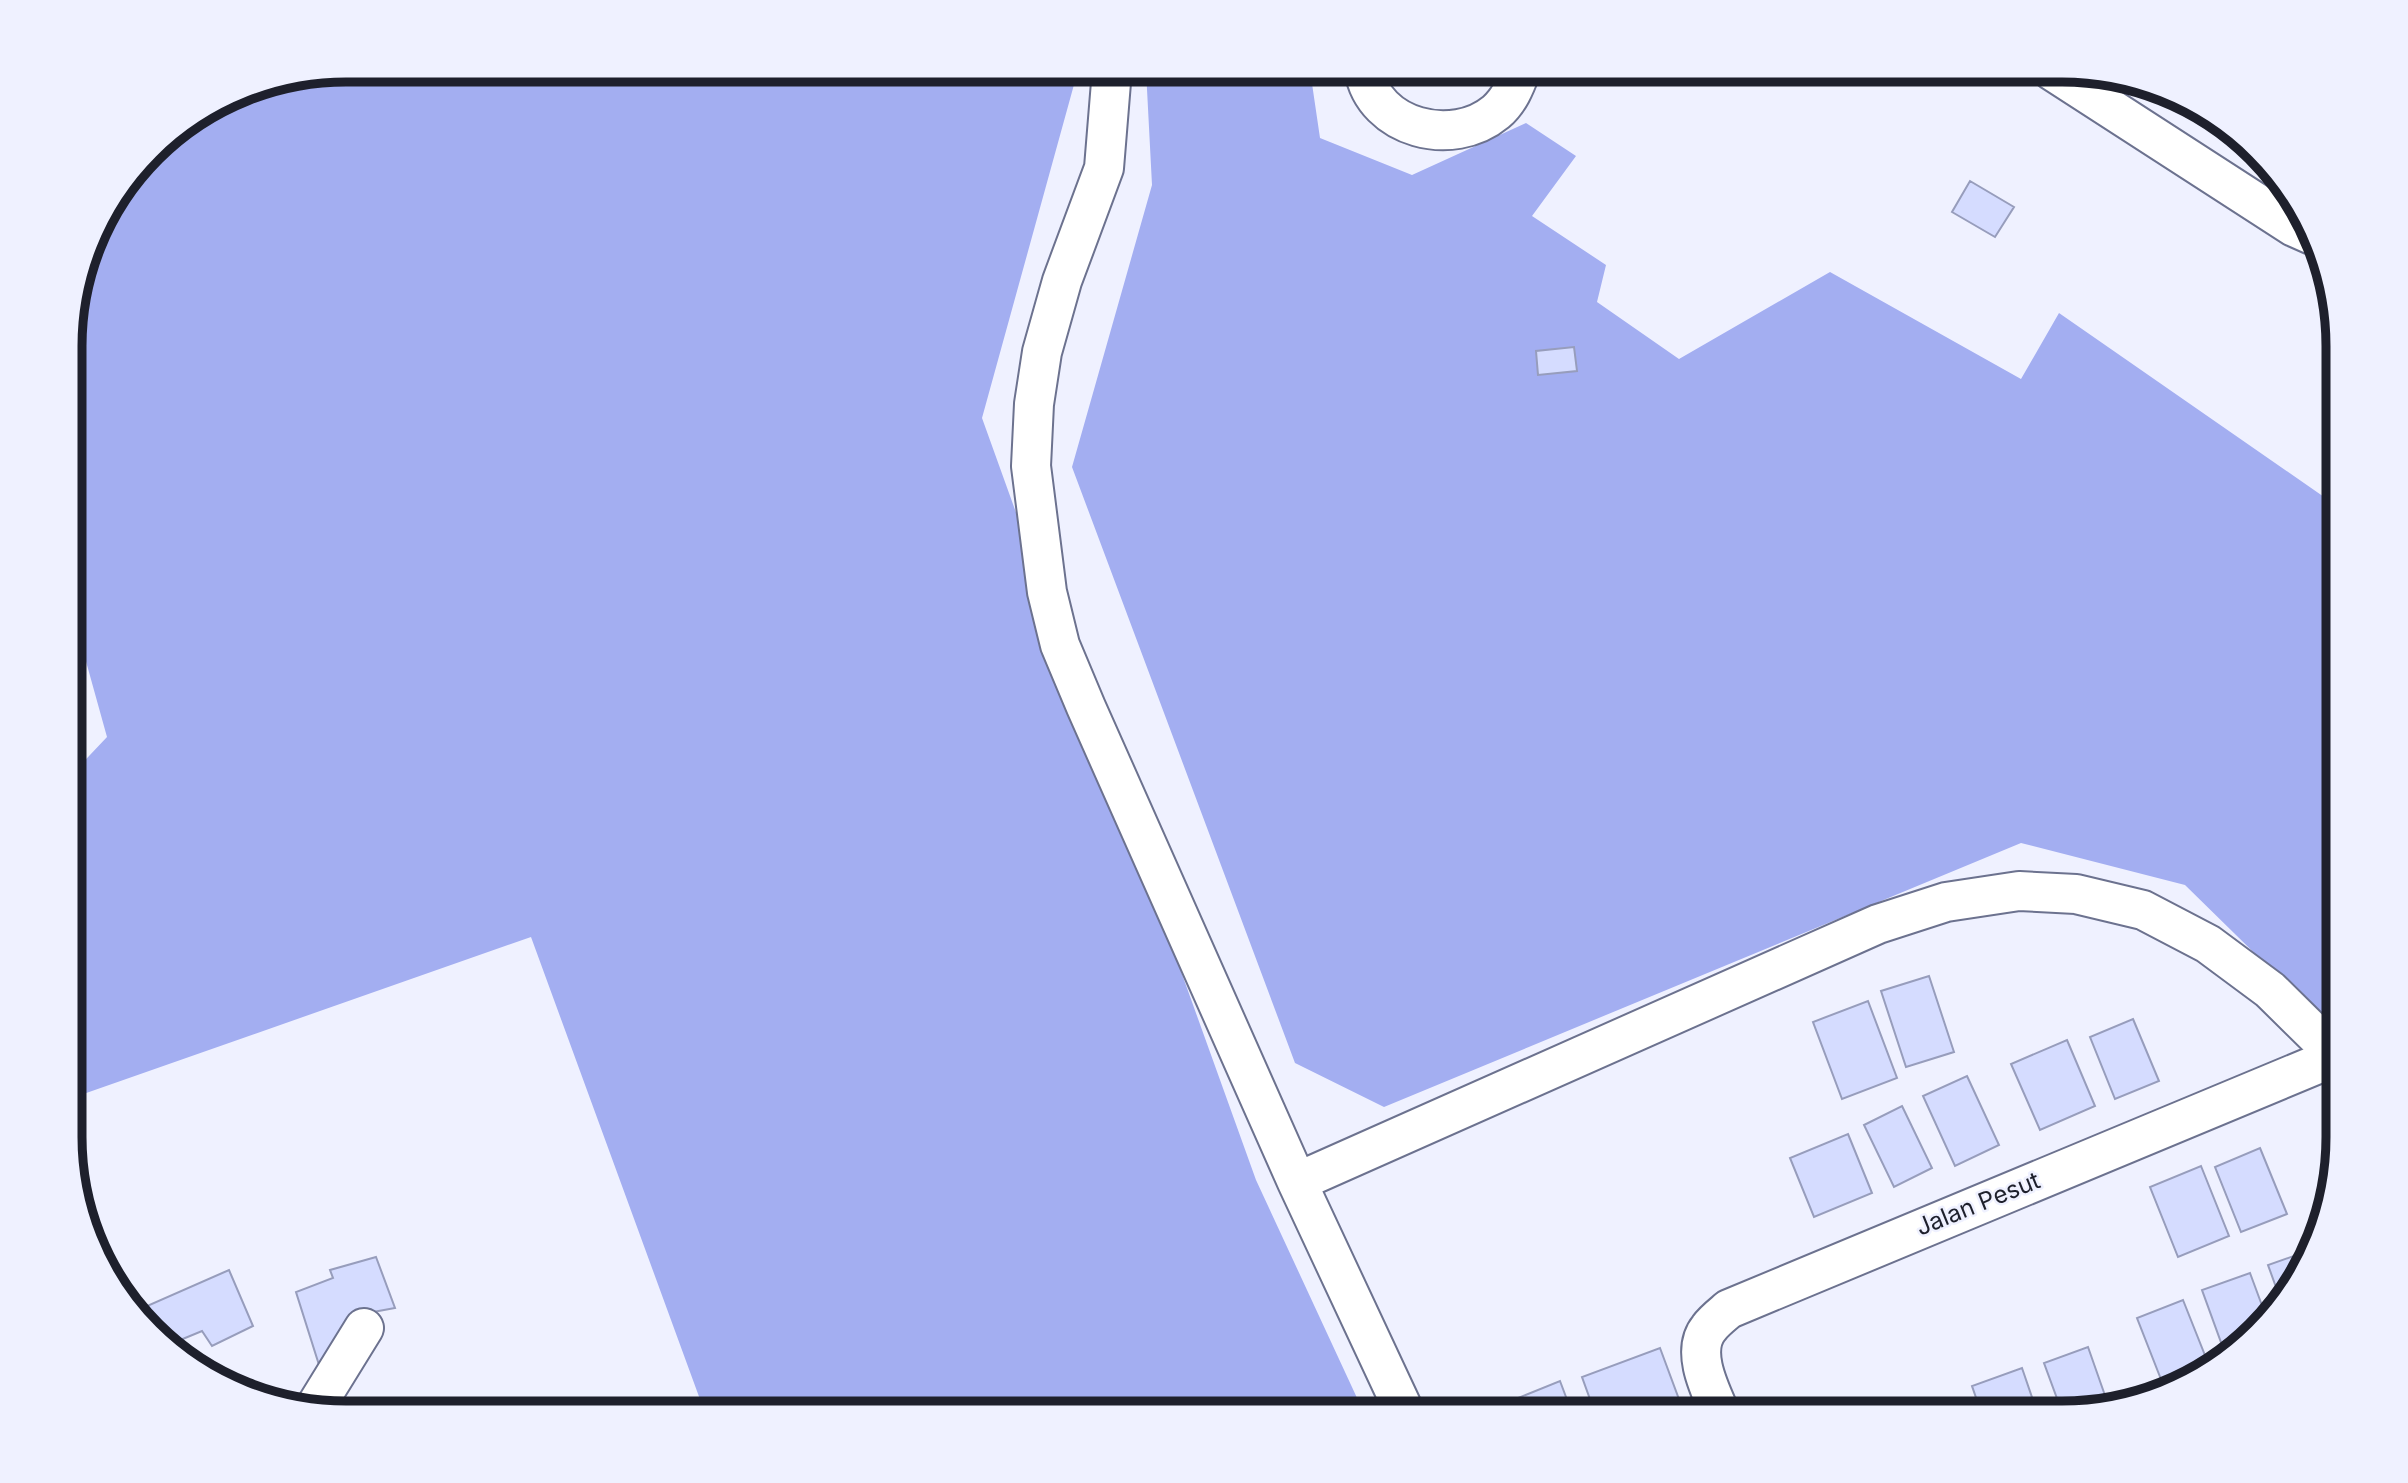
<svg xmlns="http://www.w3.org/2000/svg" width="2408" height="1483" font-family="Inter,sans-serif">
<style>
.forest{fill:#a3aef1}
.building{fill:#d5dcff;stroke:#979dbc;stroke-width:2}
.lines{fill:none;stroke-linecap:round;stroke-linejoin:round}
.minor-casing{stroke:#6c728f;stroke-width:42}
.minor{stroke:#fff;stroke-width:38}
.labels{text-anchor:middle;stroke-width:5;stroke-linejoin:round;paint-order:stroke}
.street-label{font-size:24px;fill:#1e202c;stroke:#eff1ff}
.rim{fill:none;stroke:#1e202c;stroke-width:9}
</style>
<rect width="100%" height="100%" fill="#eff1ff"/>
<!-- forest -->
<path class="forest" d="M346 70H1074L1075 81 982 418 1256 1180 1364 1413H705L531 937 72 1098V774L107 737 72 611V310L99 224 164 139 241 91Z
M1146 70H1310L1320 138 1412 175 1526 123 1576 156 1532 216 1606 265 1597 302 1679 359 1830 272 2021 379 2059 313 2337 506V1034L2185 885 2021 843 1384 1107 1295 1063 1072 467 1152 185Z"/>
<!-- building -->
<path class="building" d="M1970 181 2014 207 1995 237 1952 212Z
M1574 347 1577 371 1538 375 1536 351Z
M1929 976 1954 1052 1906 1067 1881 991Z
M1868 1001 1897 1078 1842 1099 1813 1022Z
M2133 1019 2159 1081 2115 1099 2090 1037Z
M2067 1040 2095 1106 2040 1130 2011 1064Z
M1967 1076 1999 1145 1955 1166 1923 1096Z
M1902 1106 1932 1168 1894 1187 1864 1125Z
M1848 1134 1872 1193 1814 1217 1790 1158Z
M2260 1148 2287 1214 2241 1232 2215 1167Z
M2201 1166 2229 1236 2178 1257 2150 1187Z
M2308 1251 2301 1275 2281 1301 2268 1265Z
M376 1257 395 1308 357 1315 320 1368 296 1292 333 1278 330 1270Z
M229 1270 253 1326 212 1346 202 1331 173 1343 152 1324 147 1306Z
M2250 1273 2267 1319 2257 1332 2226 1356 2202 1290Z
M2183 1300 2210 1368 2164 1387 2137 1318Z
M2088 1347 2108 1404 2080 1412H2062L2044 1363Z
M1660 1348 1680 1402 1652 1413H1595L1582 1377Z
M2022 1368 2037 1412H1981L1972 1386Z
M1560 1381 1572 1413H1481Z"/>
<g class="lines">
<!-- minor casing -->
<g class="minor-casing">
<path id="minor" d="M1112 70 1104 168 1062 281 1042 352 1034 404 1031 466 1047 592 1060 645 1086 707 1297 1182 1405 1413
M1364 70C1374 129 1453 148 1496 112 1509 101 1515 86 1521 70
M2051 70 2294 227 2312 235
M1297 1182 1878 924 1946 902 2019 891 2076 894 2143 910 2208 944 2270 990 2337 1056
M314 1409 364 1328
M1720 1413C1710 1390 1690 1351 1709 1328 1714 1321 1722 1315 1729 1309L2337 1056"/>
</g>
<!-- minor -->
<use href="#minor" class="minor"/>
</g>
<g class="labels">
<!-- street labels -->
<g class="street-label">
<text transform="translate(1978 1204) rotate(-22)" y="8">Jalan Pesut</text>
</g>
</g>
<!-- crop -->
<path d="M0 0H2408V1483H0ZM346 82H2062A264 264 0 0 1 2326 346V1137A264 264 0 0 1 2062 1401H346A264 264 0 0 1 82 1137V346A264 264 0 0 1 346 82Z" fill="#eff1ff" fill-rule="evenodd"/>
<path class="rim" d="M346 82H2062A264 264 0 0 1 2326 346V1137A264 264 0 0 1 2062 1401H346A264 264 0 0 1 82 1137V346A264 264 0 0 1 346 82Z"/>
</svg>
